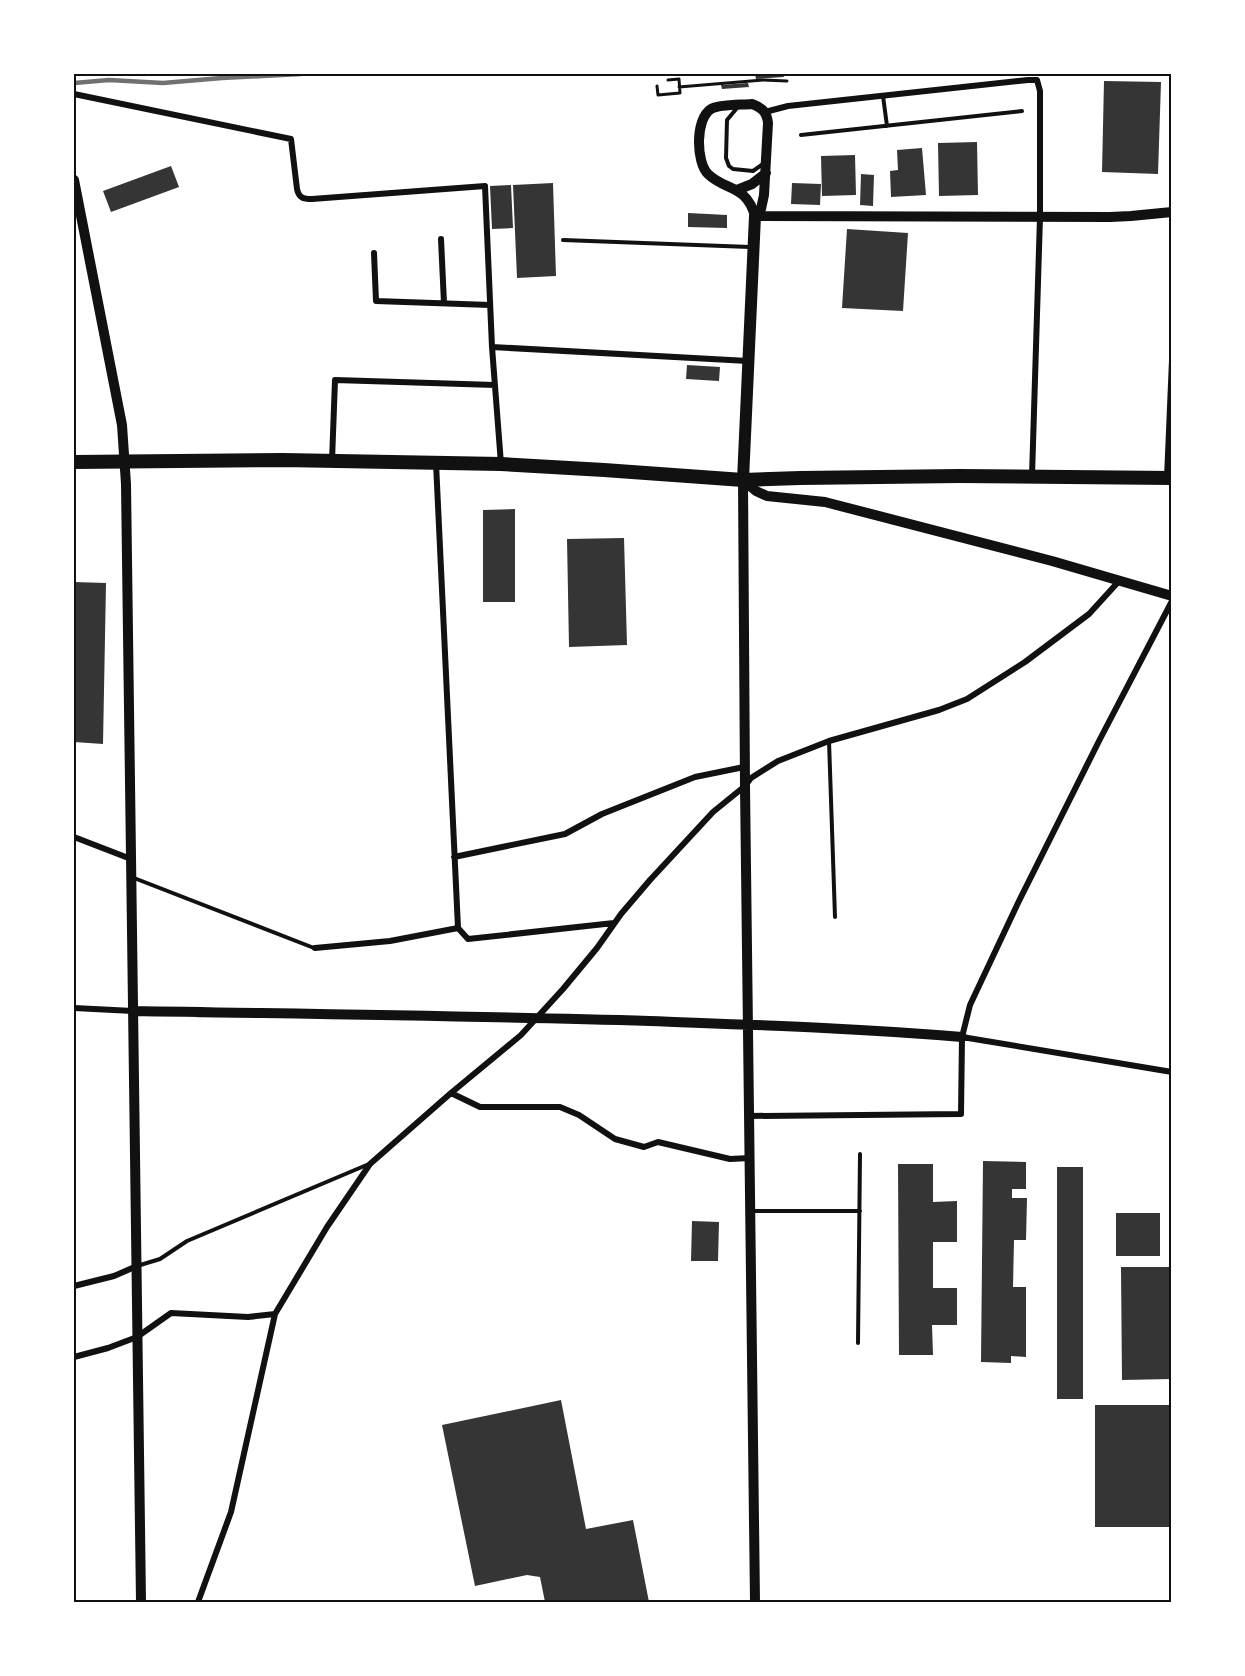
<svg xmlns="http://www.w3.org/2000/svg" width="1245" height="1676" font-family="Poppins,sans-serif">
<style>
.building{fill:#353535}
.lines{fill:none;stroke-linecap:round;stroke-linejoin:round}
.path{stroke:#111;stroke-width:3}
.service{stroke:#111;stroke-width:4}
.minor{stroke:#111;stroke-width:6}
.tertiary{stroke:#111;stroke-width:10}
.secondary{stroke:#111;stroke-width:12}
.trunk{stroke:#111;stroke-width:14}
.rail{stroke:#707070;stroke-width:4.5}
.neatline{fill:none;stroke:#111;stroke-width:2}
</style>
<rect width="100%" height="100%" fill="#fff"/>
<!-- building -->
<path class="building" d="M755 74H783L784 77 756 79Z
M1104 81 1161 82 1158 174 1102 172Z
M748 83 749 87 722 89 721 85Z
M977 142 978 195 939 196 938 143Z
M922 148 926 195 891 197 890 171 898 170 897 150Z
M855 155 856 195 822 196 821 156Z
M171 166 179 187 111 212 103 191Z
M861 174 874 175 873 206 860 205Z
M553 183 556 276 517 278 513 185Z
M792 183 821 184 820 205 791 204Z
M511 185 513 228 492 229 490 186Z
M688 213 727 215V228L688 227Z
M847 229 908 233 903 311 842 308Z
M687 365 720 367 719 381 686 379Z
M515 509V602H483V510Z
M624 538 627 645 569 647 567 539Z
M74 582 106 583 103 744 74 742Z
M983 1161 1026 1162V1189H1012V1198H1027L1026 1240H1014L1013 1287H1026V1357L1011 1356V1363L981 1362Z
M898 1164H933V1202L957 1201V1242H933V1288H957V1325H932L933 1355H899Z
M1057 1167H1083V1399H1057Z
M1116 1213H1160V1256H1116Z
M692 1221 719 1222 718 1261H691Z
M1121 1267H1172V1379L1122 1380Z
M561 1400 586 1529 633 1520 649 1602H545L540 1577 527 1575 475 1586 442 1425Z
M1095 1405H1172V1527H1095Z"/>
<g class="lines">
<!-- path -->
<path class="path" d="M657 86 658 95 680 93 679 79 668 80
M679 87 763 80 787 81"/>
<!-- service -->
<path class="service" d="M883 96 887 126
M737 108 727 120 726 158 729 166 733 169 753 171 763 164
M801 135 1022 111
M563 240 750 247
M829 741 835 917
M134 878 314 948
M751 1211H860
M137 1266 160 1259 187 1241 369 1164
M858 1343 860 1154"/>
<!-- minor -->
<path class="minor" d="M74 94 291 139 297 189C299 198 303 199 312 199L485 186 492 347 501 464
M765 112 788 106 1028 80H1037L1040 91V217L1032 476
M441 239 444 303
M374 253 376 301 490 305
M492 347 748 361
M332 461 335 380 495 385
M436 463 458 928
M1167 478 1172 360
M74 837 131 859
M454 857 565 834 602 814 695 777 744 767
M315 948 390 941 458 928 468 939 614 923
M74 1008 133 1011
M962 1037 1172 1072
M451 1093 480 1107H560L579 1115 615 1139 644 1147 658 1142 730 1159 750 1158
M749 1116 961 1114 962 1037 970 1005 1018 903 1099 741 1172 601
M74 1286 114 1276 137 1266
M74 1357 108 1348 137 1337 171 1313 248 1317 275 1314 327 1227 370 1164 451 1093 521 1035 563 989 597 948 621 914 650 880 713 812 745 786 751 778 778 761 829 741 939 710 967 699 1025 662 1089 614 1120 580
M198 1602 231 1512 275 1314"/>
<!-- tertiary -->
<path class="tertiary" d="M752 104C763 108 767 113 768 123L764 195 761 209 755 216C746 184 725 191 708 174 696 162 695 119 711 109 719 104 742 105 752 104Z
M74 180 122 425 126 484 141 1602
M737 190 752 184 766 173
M755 216 1110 217 1131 216 1172 212
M743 480 745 786 755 1602
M743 480 756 491 767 496 825 502 1052 561 1172 596
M133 1011C306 1014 478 1016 650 1021 754 1025 858 1028 962 1037"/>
<!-- secondary -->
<path class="secondary" d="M743 480 755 216"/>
<!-- trunk -->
<path class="trunk" d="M74 462 283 460 501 464 604 470 743 480 800 478 959 476 1172 478"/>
<!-- rail -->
<path class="rail" d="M74 83 109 80 163 83 222 78 301 74"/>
</g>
<!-- border -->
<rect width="1245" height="1676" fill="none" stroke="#ffffff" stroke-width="150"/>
<rect x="75" y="75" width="1095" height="1526" class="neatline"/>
</svg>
